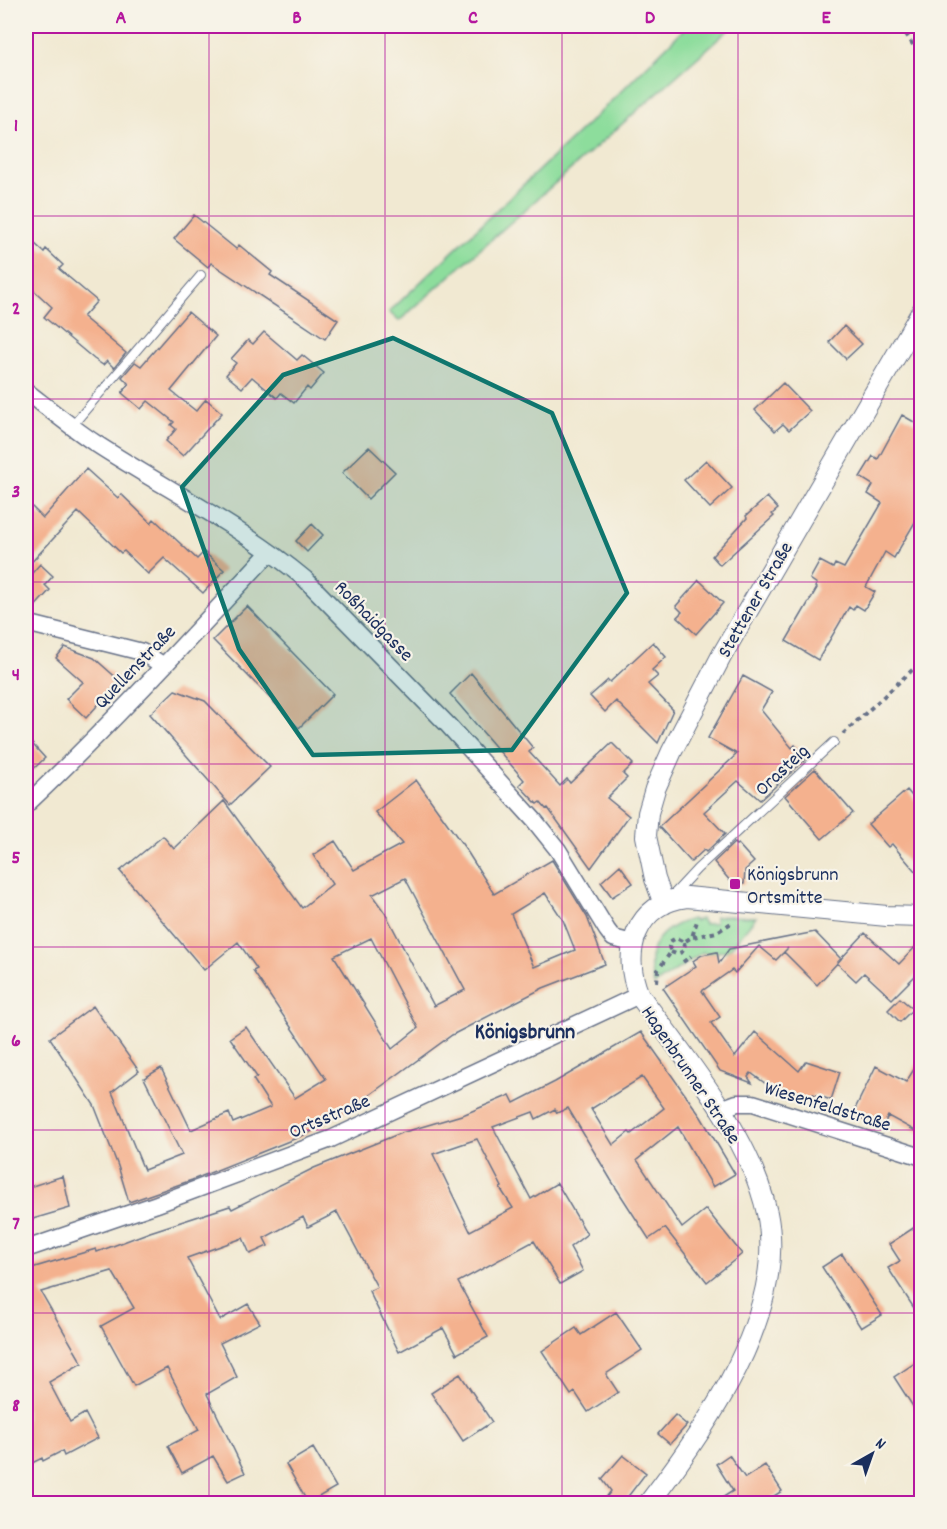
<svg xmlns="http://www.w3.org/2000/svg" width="947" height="1529" font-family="Dekko,sans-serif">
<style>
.green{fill:#8ddd9c;stroke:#54867d;stroke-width:1.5}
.building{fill:#f4b18e;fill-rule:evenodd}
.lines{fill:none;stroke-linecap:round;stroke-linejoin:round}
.service-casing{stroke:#667087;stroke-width:10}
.minor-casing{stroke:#667087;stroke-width:19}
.tertiary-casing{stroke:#667087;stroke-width:22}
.path{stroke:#667087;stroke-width:4;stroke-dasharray:4.5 4.5;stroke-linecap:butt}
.service{stroke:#fff;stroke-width:8}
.minor{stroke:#fff;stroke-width:16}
.tertiary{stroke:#fff;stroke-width:20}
.marked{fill:#0f766e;fill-opacity:0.2;stroke:#0f766e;stroke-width:4.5;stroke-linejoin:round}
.grid{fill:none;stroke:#b5179e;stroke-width:1.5;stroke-opacity:0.55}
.poi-dot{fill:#b5179e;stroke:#f7f3e8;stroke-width:2}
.labels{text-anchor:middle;stroke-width:4.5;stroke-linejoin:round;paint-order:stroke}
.street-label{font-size:20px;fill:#1b2f5e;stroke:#f7f3e8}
.poi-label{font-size:20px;fill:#1b2f5e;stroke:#f7f3e8;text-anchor:start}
.quarter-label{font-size:22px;font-weight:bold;fill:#1b2f5e;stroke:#f7f3e8}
.neatline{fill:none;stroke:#b5179e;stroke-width:2}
.grid-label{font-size:20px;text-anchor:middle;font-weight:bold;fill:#b5179e}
</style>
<rect width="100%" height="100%" fill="#f7f3e8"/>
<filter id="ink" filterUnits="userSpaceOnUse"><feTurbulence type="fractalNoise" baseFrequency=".0167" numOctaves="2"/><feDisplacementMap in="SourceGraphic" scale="12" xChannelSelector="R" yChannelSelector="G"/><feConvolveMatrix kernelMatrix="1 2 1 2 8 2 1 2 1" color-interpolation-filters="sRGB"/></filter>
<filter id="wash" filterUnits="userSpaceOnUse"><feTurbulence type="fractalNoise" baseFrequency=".008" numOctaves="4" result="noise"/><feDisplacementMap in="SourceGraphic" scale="24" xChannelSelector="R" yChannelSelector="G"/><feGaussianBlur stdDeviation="1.35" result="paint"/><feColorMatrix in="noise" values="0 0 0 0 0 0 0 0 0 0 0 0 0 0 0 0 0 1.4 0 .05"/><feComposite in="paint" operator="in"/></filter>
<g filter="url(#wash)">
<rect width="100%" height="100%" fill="#f1e9d2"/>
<!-- green -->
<path class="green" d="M687 26H733L399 321 389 312 597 115Z
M726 916 756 917 729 950 705 954 703 952 654 985C644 949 657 929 692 919L695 921 701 919 704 924 715 923V917Z"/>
<g id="blocks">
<!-- building -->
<path class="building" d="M194 215 236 249 239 245 272 272 270 275 338 320 325 339 211 263 208 267 174 239Z
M34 243 44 252 46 249 63 265 59 269 97 301 83 317 126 353 114 368 107 361 103 365 94 359 44 317 52 307 26 283V252Z
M188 312 216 336 171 391 196 411 206 399 222 413 183 456 166 441 176 429 171 425 174 422 148 401 141 409 122 393 129 384 122 377 135 362 141 366Z
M844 326 862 344 846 359 829 342Z
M264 332 297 360 302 355 324 373 310 390 307 387 294 403 281 393 277 398 252 377 242 388 226 375 236 363 231 359 248 340 253 344Z
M783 383 810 411 789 430 783 424 775 431 755 410Z
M902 415 921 426V526L915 522 894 558 885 552 866 587 875 592 864 610 856 605 853 610 849 607 818 660 786 641 817 588 815 587 817 584 810 579 820 561 833 568 835 564 844 568 882 503 868 494 873 485 860 477 873 456 878 459Z
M369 447 395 472 368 499 342 473Z
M706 460 732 488 710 508 684 480Z
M86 469 118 498 121 494 151 523 154 519 197 559 204 552 224 570 203 593 164 558 148 574 124 551 121 553 78 512 26 568V501L43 518Z
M767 497 778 509 772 514 774 516 720 565 712 556 747 518 746 516Z
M312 524 323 535 307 552 296 541Z
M40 564 53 576 45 585 50 590 29 613H26V580Z
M699 580 723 603 696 634 677 617 682 612 676 606Z
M247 606 333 694 299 728 213 640Z
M653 642 666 657 652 670 658 676 648 684 673 710 658 743 616 701 605 712 590 696 608 680 610 682Z
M65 647 94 658 120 681 86 718 66 699 83 682 56 658Z
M471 673 533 748 529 752 560 786 567 779 570 783 612 743 633 764 623 774 627 778 607 798 629 816 591 868 548 808 546 809 540 802 537 804 519 785 524 780 450 694Z
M743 676 772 692 761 710 792 748 795 745 806 759 760 800 738 781 704 812 725 834 706 852 704 850 691 862 659 827 737 754 708 738Z
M175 690 205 701 270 767 230 805 150 714Z
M26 737 45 758 26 776Z
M815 769 853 813 822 839 785 796Z
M416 780 465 848 494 894 552 860 587 917 605 964 543 988 452 1035 364 1099 309 1133 192 1180 129 1202 118 1166 94 1105 50 1038 93 1006 139 1071 112 1092 144 1170 182 1155 144 1078 161 1068 191 1130 229 1113 233 1123 271 1107 253 1079 257 1077 230 1038 246 1027 295 1098 326 1079 253 971 257 969 238 942 204 970 120 871 163 836 174 849 224 801 302 908 332 884 313 855 335 841 354 870 402 844 375 812ZM405 878 465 990 434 1006 385 913 372 895ZM545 893 563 920 575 950 534 967 511 914ZM371 938 418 1028 392 1049 334 956Z
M907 790 921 807V878L892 844 888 847 868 824Z
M734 843 736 845 738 844 754 862 745 870 744 884 732 883 714 862Z
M620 865 633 883 612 897 601 882Z
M815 932 841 959 817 985 784 952 788 948 776 960 759 946 735 973 732 970 702 991 720 1017 711 1023 735 1057 755 1032 799 1071 806 1061 840 1072 831 1100 813 1094 810 1103 777 1092 751 1073 748 1077 752 1083 720 1071 663 988 696 966 693 961 702 955 717 952 719 963 729 949Z
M865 933 899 964 921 941V970L892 999 864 973 856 981 837 963Z
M900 998 913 1009 900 1022 888 1010Z
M641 1032 701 1117 735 1174 713 1187 678 1127 637 1160 682 1228 706 1209 742 1254 707 1282 665 1228 649 1239 611 1180 568 1108 557 1113 555 1109 536 1119 533 1112 493 1127 531 1199 557 1183 587 1234 570 1247 583 1271 560 1284 534 1241 458 1282 488 1337 457 1354 443 1328 399 1352 369 1291 377 1287 337 1212 308 1227 303 1217 264 1238 268 1246 250 1254 243 1238 187 1258 220 1320 248 1304 260 1323 220 1343 237 1377 207 1394 245 1473 228 1481 213 1456 182 1473 168 1446 199 1430 167 1368 134 1386 101 1326 134 1308 112 1271 41 1292 82 1363 49 1382 70 1422 85 1413 98 1438 64 1456 62 1451 43 1461 42 1458 26 1466V1265L28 1269 96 1249 97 1252 150 1232 230 1206 232 1209 314 1168 401 1133 465 1114 510 1095 514 1103 555 1082ZM642 1077 664 1108 631 1134 629 1132 613 1145 591 1109ZM477 1139 502 1187 500 1188 513 1208 470 1231 433 1154Z
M921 1058V1134L888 1116 883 1126 852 1115 876 1066 906 1082Z
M63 1176 70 1208 26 1221V1188Z
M921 1223V1319L888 1268 900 1261 889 1244Z
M842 1254 882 1315 861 1328 822 1267Z
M616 1312 642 1350 606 1374 618 1392 588 1412 575 1392 571 1395 542 1351 576 1328 581 1335Z
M921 1359V1419L894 1377Z
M460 1374 492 1422 463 1441 431 1393Z
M675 1415 687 1425 670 1444 658 1434Z
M313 1448 336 1487 308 1503 286 1464Z
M623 1455 646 1473 623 1503H602L611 1491 602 1479Z
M729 1455 745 1478 765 1465 782 1491 763 1503H714L733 1491 716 1464Z"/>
</g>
</g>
<g filter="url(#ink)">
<use href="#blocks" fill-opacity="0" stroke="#667087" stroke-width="1.5"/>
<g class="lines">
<!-- service casing -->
<g class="service-casing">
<path id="service" d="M72 426 201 275
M671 897 697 869 834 742"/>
</g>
<!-- minor casing -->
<g class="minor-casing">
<path id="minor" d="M26 391C48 408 71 427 95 443 164 488 241 526 305 579L448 725 534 820 558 850 607 930 613 938 632 943
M26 623 142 652 164 666
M26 805C111 725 190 638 269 553
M721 1109 737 1103H753L922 1157
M26 1249 157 1204 331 1139 639 995"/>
</g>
<!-- tertiary casing -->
<g class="tertiary-casing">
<path id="tertiary" d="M664 904 655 879 646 836 648 813 655 789 672 751 722 655 922 311
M648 1504C705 1430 788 1312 767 1213 750 1135 686 1059 639 995 621 953 635 903 687 897L887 916 922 917"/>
</g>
<!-- path -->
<path class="path" d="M901 26 922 59
M843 734 922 661
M693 937 717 932 733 922
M671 952 676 954 682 952 685 947 684 942
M683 962 691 956
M657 982 658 970 671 952 669 947 671 941 676 938 684 942 692 937 697 921"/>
<!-- service -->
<use href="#service" class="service"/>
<!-- minor -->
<use href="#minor" class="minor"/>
<!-- tertiary -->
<use href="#tertiary" class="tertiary"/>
</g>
</g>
<!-- marked area -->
<path class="marked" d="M393 338 552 413 627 593 512 750 313 755 239 649 182 487 283 375Z"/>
<!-- grid -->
<path class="grid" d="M209 26V1504M385 26V1504M562 26V1504M738 26V1504M26 216H922M26 399H922M26 582H922M26 764H922M26 947H922M26 1130H922M26 1313H922"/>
<!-- markers -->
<rect class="poi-dot" x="729" y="878" width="12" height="12" rx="3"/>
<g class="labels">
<!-- street labels -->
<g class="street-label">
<text transform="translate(754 599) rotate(-60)" y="7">Stettener Straße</text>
<text transform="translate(375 620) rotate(46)" y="7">Roßhaidgasse</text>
<text transform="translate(134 666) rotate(-46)" y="7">Quellenstraße</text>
<text transform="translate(781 769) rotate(-43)" y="7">Orasteig</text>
<text transform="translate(692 1074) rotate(56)" y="7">Hagenbrunner Straße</text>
<text transform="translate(828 1105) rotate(17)" y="7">Wiesenfeldstraße</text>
<text transform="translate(329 1115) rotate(-23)" y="7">Ortsstraße</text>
</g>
<!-- poi labels -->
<g class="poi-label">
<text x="747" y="880">Königsbrunn<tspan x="747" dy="23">Ortsmitte</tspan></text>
</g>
<!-- quarter labels -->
<g class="quarter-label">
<text x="525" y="1038">Königsbrunn</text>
</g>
</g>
<!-- margin -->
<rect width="947" height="1529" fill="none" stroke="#f7f3e8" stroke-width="66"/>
<!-- north arrow -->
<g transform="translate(872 1454) rotate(40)" stroke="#f7f3e8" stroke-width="4.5" paint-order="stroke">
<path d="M0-4.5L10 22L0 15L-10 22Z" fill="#1b2f5e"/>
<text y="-9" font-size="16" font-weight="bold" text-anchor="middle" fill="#1b2f5e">N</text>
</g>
<rect x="33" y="33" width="881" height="1463" class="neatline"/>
<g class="grid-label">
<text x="121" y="23">A</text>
<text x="297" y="23">B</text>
<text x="473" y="23">C</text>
<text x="650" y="23">D</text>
<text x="826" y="23">E</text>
<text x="16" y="131">1</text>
<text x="16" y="314">2</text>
<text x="16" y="497">3</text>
<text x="16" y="680">4</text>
<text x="16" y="863">5</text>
<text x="16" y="1046">6</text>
<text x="16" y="1229">7</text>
<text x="16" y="1411">8</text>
</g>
</svg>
